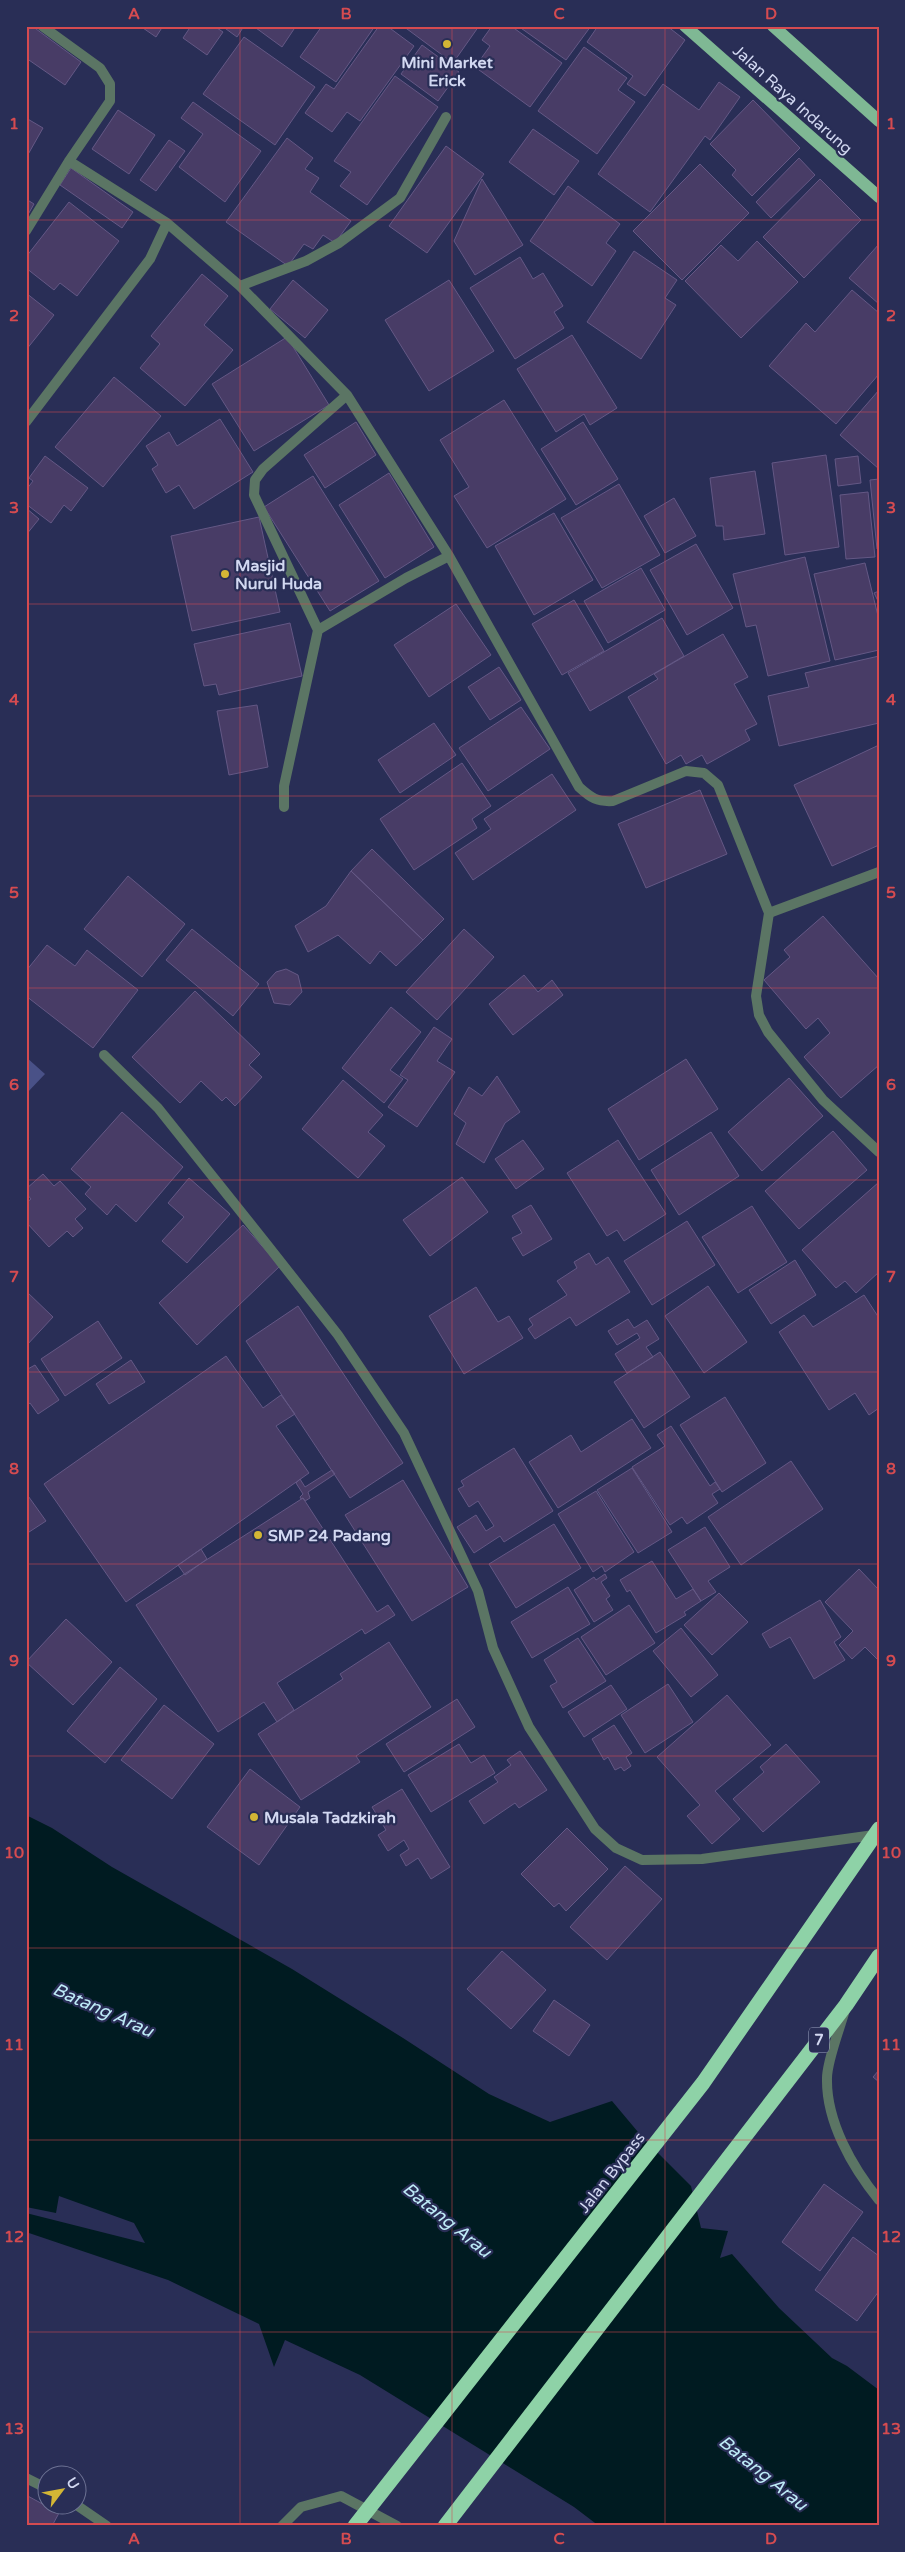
<svg xmlns="http://www.w3.org/2000/svg" width="905" height="2552" font-family="'Varela Round',sans-serif">
<style>
.green{fill:#495187}
.water{fill:#001b21}
.building{fill:#483c66;stroke:#645885}
.lines{fill:none;stroke-linecap:round;stroke-linejoin:round}
.lane{stroke:#5b7564;stroke-width:10}
.street{stroke:#5b7564;stroke-width:10}
.primary{stroke:#7fb894;stroke-width:12}
.highway{stroke:#8ed2a7;stroke-width:15}
.grid{fill:none;stroke:#d54b50;stroke-width:1;stroke-opacity:0.55}
.poi-dot{fill:#d3b635;stroke:#292e56;stroke-width:2}
.labels{text-anchor:middle;stroke-width:4.5;stroke-linejoin:round;paint-order:stroke}
.shield{fill:#292e56;stroke:#9fa5c2;stroke-width:1}
.shield-label{font-size:15px;font-weight:bold;fill:#d2d8f1}
.poi-label{font-size:16px;font-weight:bold;fill:#d2d8f1;stroke:#292e56;text-anchor:start}
.street-label{font-size:16px;fill:#d2d8f1;stroke:#292e56}
.water-label{font-size:18px;font-style:italic;fill:#beebf7;stroke:#292e56}
.neatline{fill:none;stroke:#d54b50;stroke-width:2}
.grid-label{font-size:16px;text-anchor:middle;font-weight:bold;fill:#d54b50}
</style>
<rect width="100%" height="100%" fill="#292e56"/>
<!-- green -->
<path class="green" d="M26 1057 45 1074 26 1094Z"/>
<!-- water -->
<path class="water" d="M26 1815 52 1828 112 1867 292 1969 403 2038 489 2094 550 2122 612 2101 643 2138 691 2186 701 2228 728 2231 720 2258 732 2254 779 2308 832 2358 847 2366 879 2390V2526H599L574 2507 360 2375 285 2340 274 2367 259 2324 168 2280 26 2232V2213L145 2243 134 2223 59 2196 56 2213 26 2207Z"/>
<!-- building -->
<path class="building" d="M26 26H32L81 62 65 85 26 58Z
M144 26H163L156 37 143 28Z
M191 26H214L223 32 207 55 183 38Z
M222 26H244L237 37Z
M257 26H296L282 47 256 28Z
M322 26H375L336 82 300 57Z
M379 26H387L414 46 360 121 347 112 332 132 305 113 326 84 334 89Z
M403 26H479L453 63Z
M492 26H511L562 63 530 107 475 67 490 46 482 40Z
M518 26H591L566 60Z
M598 26H667L685 40 645 96 627 84 633 76 587 42Z
M244 37 315 87 275 145 203 94Z
M422 45 459 72 438 101 401 74Z
M584 47 627 78 618 90 635 102 597 154 538 111Z
M395 76 438 107 367 205 340 186 351 172 334 161Z
M719 82 740 97 710 140 705 136 650 212 598 174 663 84 699 110Z
M753 100 800 148 752 196 732 175 736 170 710 144Z
M193 102 261 151 225 202 179 167 203 134 181 118Z
M118 110 155 135 129 174 92 149Z
M26 118 43 128 26 158Z
M533 129 579 161 554 195 509 162Z
M287 138 313 158 305 169 319 178 310 192 351 221 335 243 323 235 313 249 304 244 288 266 226 222Z
M169 140 185 151 156 191 140 180Z
M446 146 484 174 427 253 389 226Z
M799 158 815 175 771 218 756 202Z
M700 164 749 213 682 280 633 231Z
M71 168 133 212 122 228 60 185Z
M482 179 523 245 475 275 454 241Z
M820 179 861 220 804 278 763 237Z
M568 186 620 224 606 243 616 251 592 286 530 241Z
M26 199 34 204 26 218Z
M69 202 119 241 77 296 60 283 54 290 26 268V257Z
M757 241 798 282 741 338 685 281 721 245 738 261Z
M879 244V304L849 278Z
M634 251 677 280 665 298 676 305 641 359 587 322Z
M520 257 533 279 543 273 563 306 554 312 564 328 515 359 470 288Z
M202 274 228 296 204 325 233 350 185 406 140 368 160 344 151 336Z
M293 280 328 310 305 338 270 309Z
M449 280 494 351 429 391 385 320Z
M852 290 879 313V374L836 424 769 366 806 323 815 332Z
M26 293 54 315 26 350Z
M572 335 617 408 590 425 584 414 556 432 517 369Z
M287 337 329 405 254 451 212 384Z
M114 377 161 416 103 487 55 447Z
M879 390V469L840 435Z
M504 400 566 499 487 548 454 496 469 487 440 440Z
M220 419 253 472 194 509 179 485 166 493 152 469 158 465 146 446 169 432 177 446Z
M356 422 376 455 325 488 304 455Z
M583 422 618 479 576 505 541 449Z
M826 455 839 547 785 555 772 463Z
M45 456 88 488 71 511 64 505 51 523 26 504V490L33 481 29 478Z
M858 456 861 483 838 486 835 459Z
M755 471 765 534 724 540 723 526H716L710 478Z
M389 473 434 547 385 578 339 505Z
M313 476 379 581 330 611 264 507Z
M879 479V548L877 549 870 480Z
M619 484 660 555 602 588 561 518Z
M868 492 875 557 846 559 840 495Z
M674 498 696 536 665 553 644 516Z
M26 508 39 519 26 535Z
M554 513 593 580 534 615 495 546Z
M259 517 280 612 192 631 171 536Z
M696 544 733 608 687 635 650 570Z
M805 557 830 661 768 676 756 625 746 627 733 574Z
M865 563 879 620V650L835 660 814 574Z
M641 568 665 610 608 643 584 601Z
M879 591V603L874 593Z
M574 600 604 651 562 675 532 624Z
M456 604 491 655 429 697 394 645Z
M662 618 684 656 590 711 568 673Z
M290 623 302 676 219 695 216 684 204 686 194 644Z
M723 634 748 677 734 684 757 724 745 730 750 740 707 764 702 755 686 764 681 755 666 764 628 697 658 679 654 674Z
M879 656V723L779 746 768 696 809 687 805 673Z
M499 667 521 700 490 720 468 687Z
M257 705 268 767 229 775 217 711Z
M521 707 550 749 488 791 459 748Z
M434 723 456 755 400 793 378 760Z
M879 745V845L832 866 794 785Z
M462 763 491 806 472 819 477 828 414 870 380 819Z
M552 774 576 810 473 880 455 853 491 829 484 819Z
M700 790 727 854 646 888 618 824Z
M372 849 444 919 423 940 351 871Z
M351 871 423 940 396 966 380 951 370 964 338 935 308 952 295 926 326 906Z
M128 876 185 924 142 977 84 929Z
M823 916 879 979V1065L841 1098 804 1057 830 1033 818 1018 806 1029 764 980 790 957 784 950Z
M192 929 259 984 233 1016 166 960Z
M464 929 494 957 437 1020 406 992Z
M47 945 75 966 87 950 138 990 93 1048 26 996V971Z
M286 969 298 975 302 992 290 1005 274 1003 267 982 276 972Z
M524 975 538 992 552 980 563 995 513 1035 489 1004Z
M195 991 260 1054 249 1065 262 1077 235 1106 226 1097 222 1101 201 1081 180 1103 132 1057Z
M391 1007 421 1032 390 1070 403 1079 384 1103 342 1068Z
M434 1027 452 1039 437 1061 455 1072 417 1127 388 1107 408 1080 400 1075Z
M686 1059 718 1109 639 1160 608 1109Z
M497 1076 520 1112 505 1123 484 1163 456 1144 466 1123 454 1114 469 1087 482 1096Z
M789 1078 823 1116 762 1171 728 1132Z
M343 1080 383 1115 368 1132 385 1146 358 1178 302 1129Z
M122 1112 183 1167 136 1222 116 1204 107 1215 85 1194 91 1187 71 1169Z
M833 1131 867 1170 799 1229 765 1191Z
M711 1132 739 1176 679 1215 651 1170Z
M523 1140 544 1169 516 1189 495 1159Z
M618 1140 666 1214 624 1241 617 1230 607 1236 567 1173Z
M43 1174 54 1186 60 1181 86 1209 75 1219 83 1228 73 1237 67 1231 49 1247 26 1222V1203L31 1199 26 1193V1189Z
M462 1177 488 1212 430 1256 403 1220Z
M189 1178 230 1214 187 1263 162 1241 184 1217 168 1203Z
M879 1182V1272L856 1293 845 1281 836 1288 802 1250Z
M531 1205 552 1239 523 1256 512 1238 522 1233 512 1216Z
M752 1206 787 1262 738 1293 702 1237Z
M687 1221 715 1265 652 1305 624 1261Z
M243 1225 280 1266 197 1345 159 1303Z
M589 1253 596 1265 608 1257 630 1292 576 1326 570 1317 535 1339 528 1329 533 1325 529 1319 567 1295 557 1281 577 1268 574 1262Z
M795 1260 816 1295 771 1324 749 1290Z
M708 1286 747 1342 704 1373 665 1316Z
M476 1287 498 1322 509 1316 523 1338 464 1374 429 1316Z
M26 1291 53 1317 26 1346Z
M864 1295 879 1318V1408L869 1415 855 1393 829 1410 779 1332 804 1315 813 1327Z
M298 1306 403 1463 350 1498 246 1341Z
M628 1319 634 1328 647 1320 659 1339 646 1347 653 1357 627 1373 615 1354 640 1338 637 1333 617 1345 608 1331Z
M98 1321 122 1358 65 1396 41 1359Z
M660 1352 690 1397 644 1428 614 1382Z
M226 1356 263 1408 281 1395 295 1414 276 1426 309 1473 126 1602 44 1484Z
M131 1360 145 1382 109 1404 96 1384Z
M35 1365 59 1400 38 1414 30 1403 26 1406V1370Z
M725 1397 766 1463 722 1492 680 1425Z
M632 1419 651 1448 558 1508 529 1462 571 1435 581 1452Z
M671 1426 710 1486 715 1482 720 1489 712 1494 718 1503 687 1524 682 1517 670 1525 632 1467 665 1446 657 1435Z
M514 1448 553 1511 504 1542 500 1536 474 1553 457 1527 476 1515 486 1531 494 1526 478 1501 469 1507 458 1489 464 1486 461 1481Z
M791 1461 823 1509 741 1565 708 1517Z
M632 1468 672 1532 638 1553 597 1490Z
M332 1470 335 1474 308 1492 310 1498 305 1501 303 1498 301 1499 300 1497 303 1494 296 1483 300 1479 305 1487Z
M403 1480 468 1587 412 1621 345 1515Z
M596 1491 634 1552 605 1572 602 1566 593 1572 558 1514Z
M26 1493 46 1521 26 1534Z
M303 1498 377 1612 388 1605 395 1615 365 1634 362 1629 277 1683 294 1710 277 1722 264 1702 218 1732 136 1605Z
M554 1524 581 1568 516 1608 489 1564Z
M705 1527 730 1567 708 1581 716 1592 701 1601 668 1550Z
M201 1549 207 1559 185 1575 178 1565Z
M652 1561 676 1599 693 1589 701 1601 684 1612 686 1615 656 1633 630 1590 627 1592 620 1580Z
M859 1569 879 1590V1661L865 1647 852 1659 839 1645 853 1631 825 1602Z
M605 1574 607 1578 601 1582 610 1596 606 1599 613 1610 594 1622 574 1590 594 1577 596 1580Z
M568 1587 590 1624 532 1658 511 1622Z
M719 1593 748 1622 712 1655 684 1625Z
M820 1600 841 1637 834 1642 845 1660 814 1679 790 1637 770 1648 762 1634Z
M629 1605 655 1643 606 1675 581 1637Z
M66 1619 112 1662 73 1705 26 1662Z
M681 1628 718 1675 691 1697 653 1651Z
M578 1638 606 1681 563 1708 550 1686 557 1682 544 1660Z
M389 1642 431 1707 356 1756 360 1762 301 1800 258 1734 343 1679 340 1674Z
M120 1667 157 1699 105 1763 67 1731Z
M668 1684 693 1722 645 1753 621 1715Z
M611 1685 627 1709 584 1737 568 1712Z
M727 1695 771 1745 715 1791 740 1819 712 1844 687 1816 700 1805 657 1757Z
M457 1699 475 1727 404 1772 386 1744Z
M164 1705 214 1744 172 1799 121 1760Z
M614 1725 632 1753 626 1757 631 1766 624 1771 621 1767 615 1770 608 1757 604 1760 592 1739Z
M459 1744 471 1763 484 1755 495 1773 431 1812 408 1775Z
M786 1744 820 1782 763 1832 733 1799 764 1772 760 1767Z
M520 1751 547 1790 519 1808 515 1803 484 1824 469 1801 498 1782 494 1777 511 1765 507 1760Z
M250 1769 300 1807 259 1865 207 1827Z
M402 1789 450 1867 431 1879 418 1858 406 1866 400 1855 409 1849 404 1840 388 1851 378 1835 386 1830 372 1807Z
M567 1828 608 1869 566 1911 559 1903 554 1907 521 1874Z
M625 1866 662 1899 607 1960 570 1927Z
M502 1951 546 1990 511 2029 467 1989Z
M554 2000 590 2025 569 2056 533 2031Z
M879 2070V2082L873 2077Z
M824 2184 863 2212 820 2271 782 2242Z
M853 2237 879 2256V2291L857 2321 815 2290Z
M26 2495 59 2513 52 2526H26Z"/>
<g class="lines">
<!-- lane -->
<path class="lane" d="M769 913 879 872"/>
<!-- street -->
<path class="street" d="M69 161 167 223 240 286 347 395 449 556 579 787C591 798 597 802 613 801L686 771 704 773 718 785 769 913 756 996 759 1015 768 1032 823 1100 879 1152
M26 231 69 161 110 101V84L100 68 42 26
M240 286 306 261 339 243 400 198 446 117
M26 422 150 259 167 223
M318 630 406 578 449 556
M284 807V786L318 630 254 495 255 480 263 469 347 395
M104 1055 158 1108 265 1242 338 1335 404 1433 478 1591 493 1648 529 1727 595 1829 616 1848 642 1860 702 1859 874 1835
M845 2010C840 2028 827 2061 827 2078 826 2121 852 2167 879 2200
M26 2478 48 2489
M75 2504 107 2526
M282 2526 301 2507 341 2496 397 2526"/>
<!-- primary -->
<path class="primary" d="M685 26 879 197
M773 26 879 121"/>
<!-- highway -->
<path class="highway" d="M355 2526 703 2083 879 1829
M445 2526 846 2005 879 1956"/>
</g>
<!-- grid -->
<path class="grid" d="M240 26V2526M452 26V2526M665 26V2526M26 220H879M26 412H879M26 604H879M26 796H879M26 988H879M26 1180H879M26 1372H879M26 1564H879M26 1756H879M26 1948H879M26 2140H879M26 2332H879"/>
<!-- markers -->
<g class="poi-dot">
<circle cx="447" cy="44" r="5"/>
<circle cx="225" cy="574" r="5"/>
<circle cx="258" cy="1535" r="5"/>
<circle cx="254" cy="1817" r="5"/>
</g>
<g class="labels">
<!-- shield labels -->
<rect class="shield" x="809" y="2027.5" width="20" height="25" rx="4"/>
<g class="shield-label">
<text x="819" y="2045">7</text>
</g>
<!-- poi labels -->
<g class="poi-label">
<text x="447" y="68" text-anchor="middle">Mini Market<tspan x="447" dy="18">Erick</tspan></text>
<text x="235" y="571">Masjid<tspan x="235" dy="18">Nurul Huda</tspan></text>
<text x="268" y="1541">SMP 24 Padang</text>
<text x="264" y="1823">Musala Tadzkirah</text>
</g>
<!-- street labels -->
<g class="street-label">
<text transform="translate(793 99) rotate(42)" y="6">Jalan Raya Indarung</text>
<text transform="translate(611 2172) rotate(-52)" y="6">Jalan Bypass</text>
</g>
<!-- water labels -->
<g class="water-label">
<text transform="translate(103 2010) rotate(24)" y="6">Batang Arau</text>
<text transform="translate(447 2220) rotate(39)" y="6">Batang Arau</text>
<text transform="translate(763 2473) rotate(39)" y="6">Batang Arau</text>
</g>
</g>
<!-- border -->
<rect width="905" height="2552" fill="none" stroke="#292e56" stroke-width="55"/>
<!-- north arrow -->
<g transform="translate(62 2490) rotate(58)"><circle r="24" fill="#292e56" stroke="#6d7294"/>
<path d="M0-4L9 19L0 12L-9 19Z" fill="#d3b635"/>
<text y="-8" font-size="14" font-weight="bold" text-anchor="middle" fill="#d2d8f1">U</text>
</g>
<rect x="28" y="28" width="850" height="2496" class="neatline"/>
<g class="grid-label">
<text x="134" y="19">A</text>
<text x="346" y="19">B</text>
<text x="559" y="19">C</text>
<text x="771" y="19">D</text>
<text x="14" y="129">1</text>
<text x="891" y="129">1</text>
<text x="14" y="321">2</text>
<text x="891" y="321">2</text>
<text x="14" y="513">3</text>
<text x="891" y="513">3</text>
<text x="14" y="705">4</text>
<text x="891" y="705">4</text>
<text x="14" y="898">5</text>
<text x="891" y="898">5</text>
<text x="14" y="1090">6</text>
<text x="891" y="1090">6</text>
<text x="14" y="1282">7</text>
<text x="891" y="1282">7</text>
<text x="14" y="1474">8</text>
<text x="891" y="1474">8</text>
<text x="14" y="1666">9</text>
<text x="891" y="1666">9</text>
<text x="14" y="1858">10</text>
<text x="891" y="1858">10</text>
<text x="14" y="2050">11</text>
<text x="891" y="2050">11</text>
<text x="14" y="2242">12</text>
<text x="891" y="2242">12</text>
<text x="14" y="2434">13</text>
<text x="891" y="2434">13</text>
<text x="134" y="2544">A</text>
<text x="346" y="2544">B</text>
<text x="559" y="2544">C</text>
<text x="771" y="2544">D</text>
</g>
</svg>
